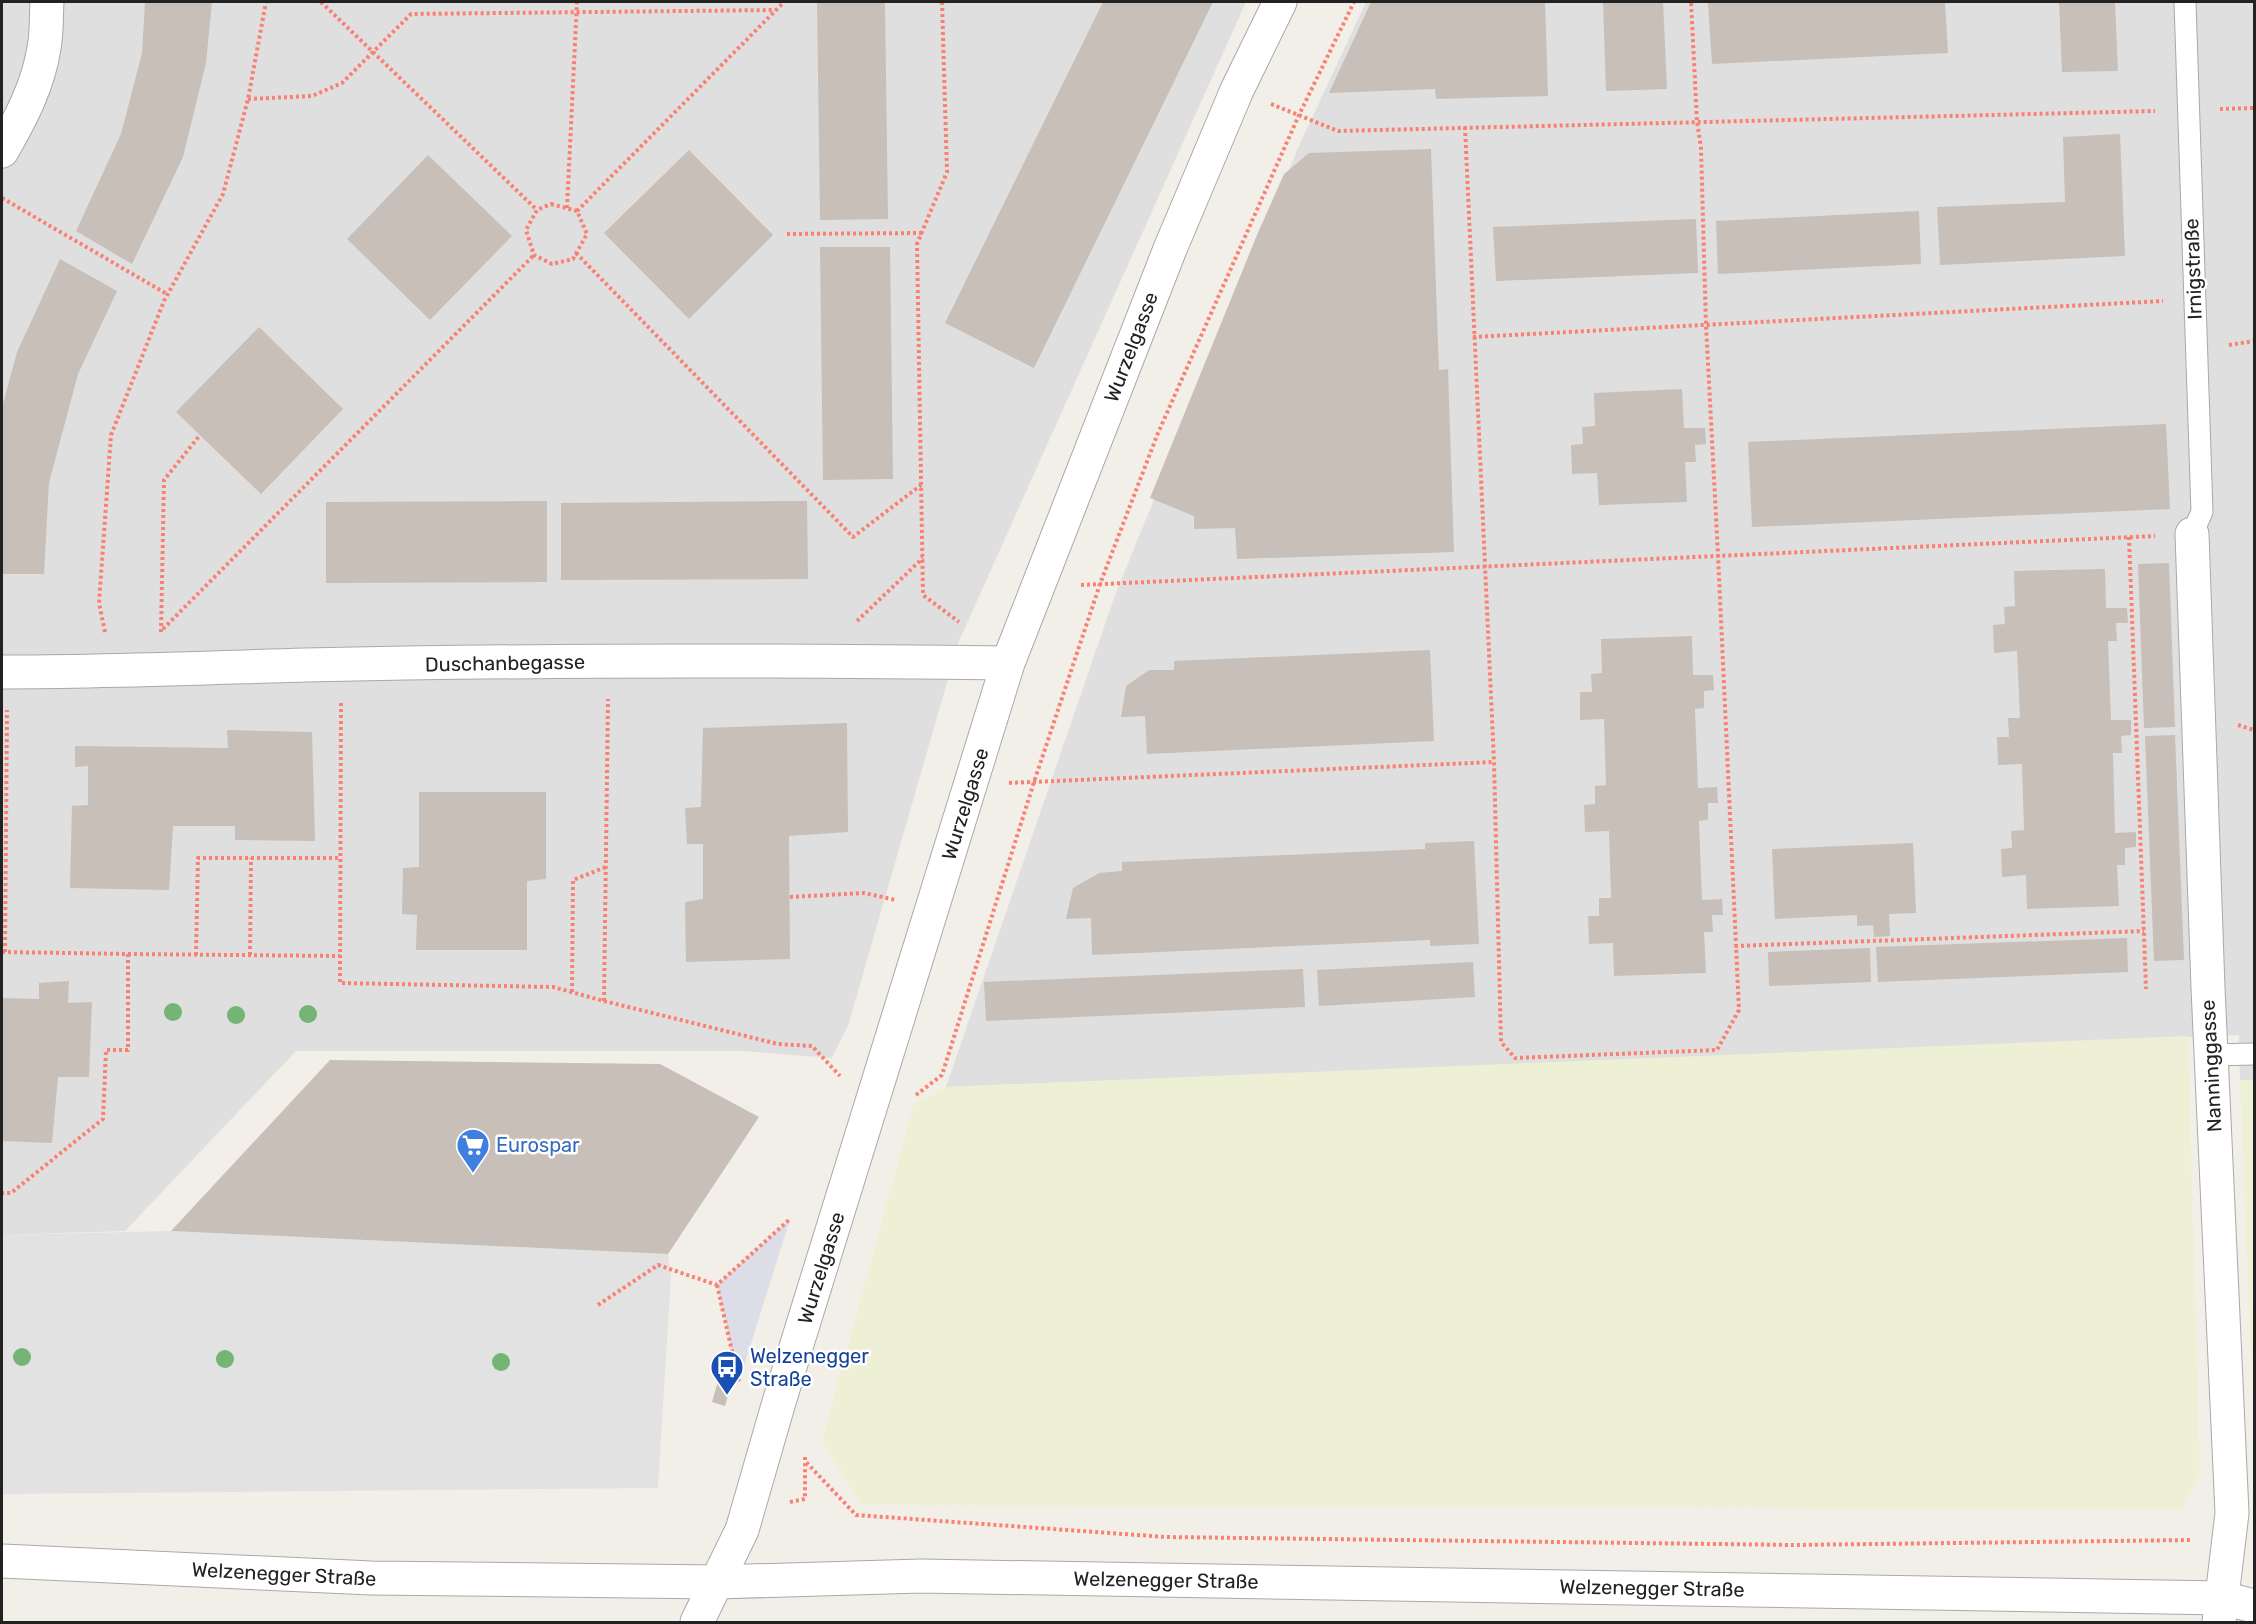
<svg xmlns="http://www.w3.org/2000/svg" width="2256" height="1624" font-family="Rubik,sans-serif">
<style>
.residential{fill:#e0dfdf}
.farmland{fill:#eef0d5}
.parking{fill:#e2e2e2}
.plaza{fill:#dddde8}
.building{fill:#c7bfb8}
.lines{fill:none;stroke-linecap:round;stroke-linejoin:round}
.lane-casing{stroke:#a9a9a9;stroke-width:23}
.street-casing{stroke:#a9a9a9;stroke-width:35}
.path{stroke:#fa8072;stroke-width:4;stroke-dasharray:3 3;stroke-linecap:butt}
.lane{stroke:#fff;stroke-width:21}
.street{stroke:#fff;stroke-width:33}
.tree{fill:#74b475}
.labels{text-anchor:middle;stroke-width:5;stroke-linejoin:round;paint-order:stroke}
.street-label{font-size:20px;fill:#222;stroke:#fff}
.shop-label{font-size:20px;fill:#366cbe;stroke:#fff;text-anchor:start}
.transit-label{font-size:20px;fill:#164399;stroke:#fff;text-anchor:start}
</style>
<rect width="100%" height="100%" fill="#f2efe9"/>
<!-- residential -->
<path class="residential" d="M2 2H1246L959 641 848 1026 832 1058 742 1051H296L125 1231 2 1235Z
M1366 2H2254V1080H2240L2239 1035 946 1087 1115 595 1297 150Z"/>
<!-- farmland -->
<path class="farmland" d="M2188 1036 2200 1474 2181 1509 862 1505 822 1441 914 1104 946 1087Z
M2240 1080H2254V1436Z"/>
<!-- parking -->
<path class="parking" d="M171 1231 668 1254 671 1277 658 1488 2 1494V1235Z"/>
<!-- plaza -->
<path class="plaza" d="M790 1219 739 1382 717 1285Z"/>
<!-- building -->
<path class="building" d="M145 2H212L206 63 183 157 132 264 76 231 121 134 142 53Z
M817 2H885L888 219 820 220Z
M1103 2H1213L1034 368 945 323Z
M1371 2H1545L1548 96 1436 99 1435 89 1329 93Z
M1603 2H1663L1667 89 1606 91Z
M1740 2H1945L1948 53 1712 64 1708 3Z
M2059 2H2115L2118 71 2062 72Z
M2120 134 2125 256 1940 265 1937 207 2065 202 2063 137Z
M1431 149 1439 370 1448 369 1454 552 1237 559 1235 528 1194 529V516L1150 498 1257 235 1284 174 1309 153Z
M689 150 773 235 689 319 604 233Z
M428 155 512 236 430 320 347 239Z
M1919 211 1921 264 1718 274 1716 221Z
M1696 219 1698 273 1496 281 1493 227Z
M820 247H890L893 479 823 480Z
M60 259 117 291 78 374 49 483 44 574H2V408L17 352Z
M259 327 343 409 261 494 176 412Z
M1682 389 1684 428H1705L1706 444 1695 445 1696 462H1685L1687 502 1599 505 1597 473 1572 474 1571 445 1583 444 1582 427 1595 426 1594 393Z
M2166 424 2170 509 1752 527 1748 442Z
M547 501V582L326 583V502Z
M807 501 808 579 561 580V503Z
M2169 563 2175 727 2144 728 2138 564Z
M2105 569 2106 608H2127L2128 623H2116L2117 641H2108L2111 720H2131V735L2121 736 2122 753H2113L2115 833 2136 832V847L2125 848V865H2117L2119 906 2027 909 2026 875 2002 877 2001 849 2012 848 2011 831 2024 830 2022 764 1998 765 1997 737H2009L2008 718H2020L2017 651 1994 653 1993 625 2005 624 2004 607 2015 606 2014 571Z
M1692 636 1693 675H1713L1714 690 1704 691V708L1695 709 1698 788 1717 787 1718 803H1708V820L1699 821 1702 900 1722 899 1723 915H1712L1713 932H1704L1706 973 1614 976 1613 943 1589 944 1588 916H1599V898H1611L1609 831 1585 832 1584 805 1595 804V786L1606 785 1604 719 1580 720V692H1592L1591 674 1602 673 1601 639Z
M1430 650 1434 741 1147 754 1145 716 1121 717 1126 686 1149 670H1174V661Z
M847 723 848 832 789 836 790 959 686 962 685 902 703 899V844H687L685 808 701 807 703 728Z
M227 730 312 732 315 841 235 840V826H173L169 890 70 888 72 806 88 805V766L75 767V746L228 748Z
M2175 735 2184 960 2154 961 2145 736Z
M419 792H546V879L527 881V950H416L417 915 402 914 403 868 419 867Z
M1474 841 1479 944 1430 946V940L1092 955 1091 918 1066 919 1073 888 1099 873 1122 871V862L1425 849V843Z
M1913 843 1916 913 1889 914 1890 936 1874 937 1873 925 1857 926V915L1775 919 1772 849Z
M2127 938 2128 972 1878 982 1876 947Z
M1870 948 1871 982 1769 986 1768 952Z
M1473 962 1475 997 1319 1006 1317 970Z
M1303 969 1305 1007 986 1021 984 982Z
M69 981 68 1003 92 1002 89 1077H58L52 1143 2 1141V998L39 999V983Z
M330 1060 660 1064 759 1117 668 1254 171 1231Z
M721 1371 734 1375 725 1406 712 1402Z"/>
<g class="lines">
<!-- lane casing -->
<g class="lane-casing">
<path id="lane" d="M2185 2 2202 512 2192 534
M2211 1055 2254 1054"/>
</g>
<!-- street casing -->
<g class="street-casing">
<path id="street" d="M2 151C21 118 38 86 44 48 47 33 46 17 47 2
M2192 534 2208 988 2232 1513 2219 1622
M2 672C103 672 204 668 305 665 539 660 774 660 1008 663
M2 1561 371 1578 717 1582 921 1576 2222 1598 2254 1606
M697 1622 742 1530 779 1402 1008 663 1170 249 1237 90 1280 2"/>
</g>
<!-- path -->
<path class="path" d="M321 2 537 210
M942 2 947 172 917 244 923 595 959 622
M248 99 312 96 342 83 411 14 775 10
M1271 104 1338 131 2155 111
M2220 109 2254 108
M1465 127 1494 762 1501 1042 1515 1058 1717 1050 1739 1010 1718 555 1706 325 1701 148 1697 121 1691 2
M2 198 167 294
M551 204 577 211 587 234 573 259 552 264 534 255 526 230 537 210Z
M567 208 577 2
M577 211 784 2
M787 234 922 233
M576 253 853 537 921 485
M1473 337 2163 301
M2229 345 2254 341
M2129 537 2146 989
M1081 585 2155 536
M857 621 923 558
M163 629 534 255
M105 632 99 603 111 435 164 301 223 194 248 99 266 2
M161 632 164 480 200 435
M341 703 340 983 553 987 604 1001 608 699
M2238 725 2254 730
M1009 783 1494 762
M790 897 864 893 896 900
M1735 946 2144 931
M2 952 128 954V1050H106L103 1119 11 1193H2
M5 952 7 710
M128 954 340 956
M196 955 198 858H340
M250 955 251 858
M572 992 573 880 606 867
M604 1001 778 1044 812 1046 840 1076
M916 1095 942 1075 1034 782 1100 584 1158 433 1299 115 1354 2
M717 1285 739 1382
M598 1305 658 1265 717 1285 790 1219
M805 1457V1461L856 1515 1166 1537 1794 1545 2191 1540
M790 1502 805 1499V1462"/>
<!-- lane -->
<use href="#lane" class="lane"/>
<!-- street -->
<use href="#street" class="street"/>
</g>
<!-- trees -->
<g class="tree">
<circle cx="173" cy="1012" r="9"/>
<circle cx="308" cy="1014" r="9"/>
<circle cx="236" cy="1015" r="9"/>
<circle cx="22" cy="1357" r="9"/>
<circle cx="225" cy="1359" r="9"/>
<circle cx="501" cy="1362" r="9"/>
</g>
<!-- icons -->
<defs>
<g id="supermarket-pin" transform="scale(1.725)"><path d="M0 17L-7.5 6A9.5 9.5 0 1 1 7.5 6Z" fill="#3f7fe0" stroke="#fff"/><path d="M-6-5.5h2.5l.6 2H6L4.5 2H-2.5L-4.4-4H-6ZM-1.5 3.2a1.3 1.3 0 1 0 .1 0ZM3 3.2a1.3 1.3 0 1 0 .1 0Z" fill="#fff"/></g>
<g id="bus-pin" transform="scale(1.725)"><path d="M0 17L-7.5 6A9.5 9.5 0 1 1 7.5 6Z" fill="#1a4fb4" stroke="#fff"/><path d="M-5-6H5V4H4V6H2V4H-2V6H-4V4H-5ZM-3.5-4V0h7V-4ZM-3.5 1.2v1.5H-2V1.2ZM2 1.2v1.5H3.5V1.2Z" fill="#fff"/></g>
</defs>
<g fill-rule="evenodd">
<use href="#supermarket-pin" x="473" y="1145"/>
<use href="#bus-pin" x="727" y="1367"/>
</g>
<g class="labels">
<!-- street labels -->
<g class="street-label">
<text transform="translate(2193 269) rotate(-92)" y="7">Irnigstraße</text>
<text transform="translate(1131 347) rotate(-69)" y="7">Wurzelgasse</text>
<text transform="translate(505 663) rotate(-1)" y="7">Duschanbegasse</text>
<text transform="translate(965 804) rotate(-73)" y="7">Wurzelgasse</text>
<text transform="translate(2211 1066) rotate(-93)" y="7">Nanninggasse</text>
<text transform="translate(821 1268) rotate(-73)" y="7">Wurzelgasse</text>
<text transform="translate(284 1574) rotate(3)" y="7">Welzenegger Straße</text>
<text transform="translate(1166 1580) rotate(1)" y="7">Welzenegger Straße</text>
<text transform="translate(1652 1588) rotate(1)" y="7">Welzenegger Straße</text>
</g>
<!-- shop labels -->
<g class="shop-label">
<text x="496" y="1152">Eurospar</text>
</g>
<!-- transit labels -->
<g class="transit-label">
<text x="750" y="1363">Welzenegger<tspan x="750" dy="23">Straße</tspan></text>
</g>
</g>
<!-- border -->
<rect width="2256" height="1624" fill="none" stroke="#222222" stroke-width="6"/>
</svg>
